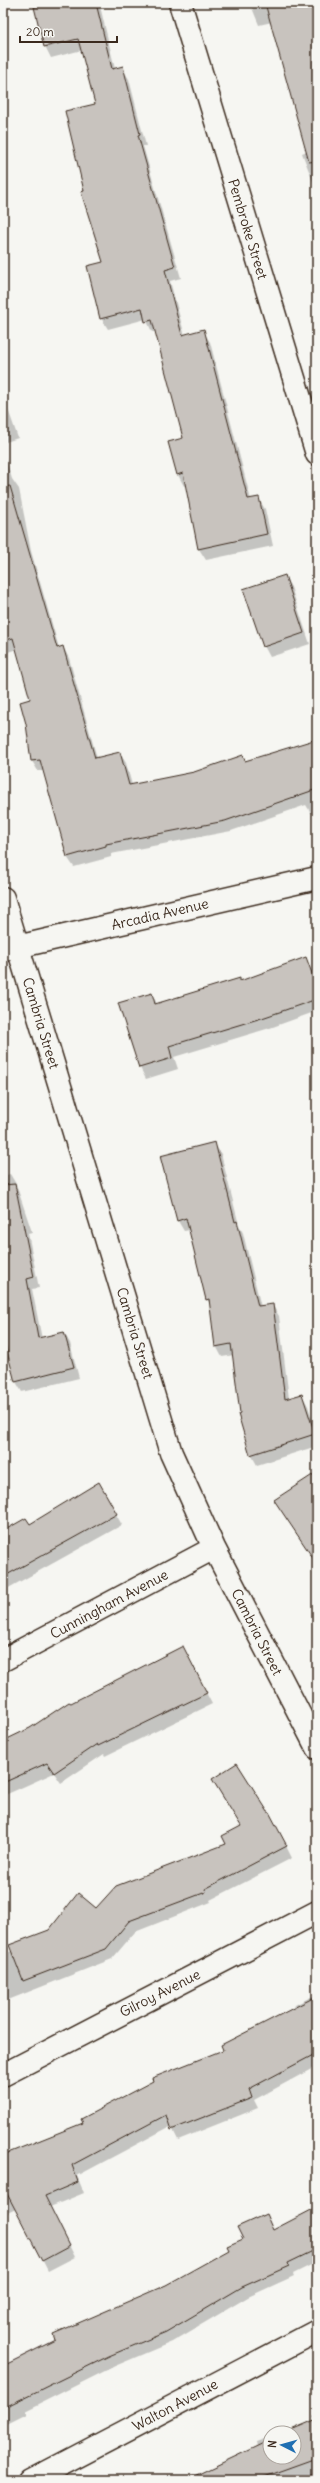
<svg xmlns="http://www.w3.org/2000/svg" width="320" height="2483" font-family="Delius,sans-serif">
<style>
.shadow{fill:#0003}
.building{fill:#c8c3be;stroke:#3b2a1e}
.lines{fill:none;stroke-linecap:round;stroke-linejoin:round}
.minor-casing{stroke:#3b2a1e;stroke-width:25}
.minor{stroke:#f6f6f2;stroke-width:22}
.labels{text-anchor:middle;stroke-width:3;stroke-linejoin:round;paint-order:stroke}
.street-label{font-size:14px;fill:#3b2a1e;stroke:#f6f6f2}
</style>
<rect width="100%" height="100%" fill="#f6f6f2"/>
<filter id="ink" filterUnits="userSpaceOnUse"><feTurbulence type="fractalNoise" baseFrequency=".025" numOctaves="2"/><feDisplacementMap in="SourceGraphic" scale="8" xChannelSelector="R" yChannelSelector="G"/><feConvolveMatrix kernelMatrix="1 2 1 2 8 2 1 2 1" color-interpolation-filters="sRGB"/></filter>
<g filter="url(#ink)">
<!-- shadow -->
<path class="shadow" d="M34 3H98L100 6 115 69 122 68 129 79 146 146H143L181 278 170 281 185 336 203 331 210 342 251 500 258 498 265 509 273 546 206 560 199 549 187 485 184 486 178 475 184 439 156 332H152L146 319 108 329 101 318 104 263 85 191 97 104 82 50 51 58 45 46Z
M250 3H303L317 47V192L302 153 307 151 272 22 259 25Z
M3 395 18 438 3 443Z
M3 450 12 479 19 489 31 551 59 648 63 647 69 658 97 758 120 753 126 763 132 785 194 773 243 757 246 762 317 740V812L311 813 306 805 231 831 111 854V857L74 867 67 857 44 771H38L32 761 31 700 17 649 8 652 3 642Z
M284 576 291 587 310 644 270 657 264 646Z
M306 958 317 983V1011L270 1028 174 1057 178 1069 146 1079 140 1068 120 1004 152 994 157 1004 240 982Z
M214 1143 221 1154 239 1225 243 1233 261 1307 273 1306 279 1316 289 1399 302 1395 308 1406 317 1435V1446L257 1465 251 1454 241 1414 234 1355 222 1357 216 1346 211 1306 207 1299 190 1230 184 1231 178 1221Z
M10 1174 16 1184 32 1232 28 1233 39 1288 32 1289 42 1339 64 1333 70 1343 79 1378 22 1392 16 1382 3 1336V1176Z
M99 1484 122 1525 3 1591V1532L30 1525Z
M317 1573V1583L313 1574Z
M188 1658 212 1704 105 1756 104 1754 61 1783 54 1773 3 1796V1742L31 1729 70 1705Z
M275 1824 292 1858 210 1900 211 1902 135 1932 112 1959 3 2002 6 2008 3 2010V1955L228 1844Z
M317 1994V2066L254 2100 258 2108 178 2140 171 2126 77 2176 84 2193 50 2207 75 2257 48 2271 16 2209 3 2215V2161L84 2123 225 2051 295 2008 293 2006Z
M317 2208V2262L293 2274 294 2276 248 2297 172 2342 115 2366 25 2411 27 2415 3 2427V2367L167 2286 230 2250 244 2240 265 2216 273 2231Z
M317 2413V2480H188L257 2447 256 2442 270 2437V2457H294V2433H282L316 2421 313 2416Z"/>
<!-- building -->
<path class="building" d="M53 3H96L112 69 123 66 140 134 138 135 175 267 165 270 182 335 204 329 248 499 259 497 267 534 198 549 183 473 177 475 168 442 183 438 152 320 145 322 142 308 100 319 87 266 103 262 81 192 84 191 65 111 95 104 78 39 44 47 34 7Z
M265 3H317V161L309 162Z
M10 486 57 648 63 646 95 758 120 752 129 785 194 772 243 755 245 761 317 739V789L225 821 106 844V846L67 857 40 760 31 761 26 724 20 702 30 699 13 638 3 641V487Z
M285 575 304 633 263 647 243 589Z
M306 957 317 987V999L265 1017 169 1046 172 1058 139 1068 118 1003 152 993 155 1004 240 978V981Z
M215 1142 235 1222 237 1221 258 1306 273 1304 285 1399 302 1394 315 1434 250 1455 238 1414 240 1413 231 1344 215 1347 209 1299 206 1300 186 1218 177 1221 160 1156Z
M15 1184 34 1277 27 1279 38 1338 64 1332 74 1367 15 1382 3 1336V1185Z
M317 1472V1564L274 1500Z
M99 1482 117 1514 3 1577V1531L26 1518 30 1524Z
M183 1646 207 1693 98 1746 97 1744 54 1773 47 1763 3 1783V1741L30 1728 69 1702 71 1703Z
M237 1763 268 1812H269L287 1846 205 1889 206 1892 129 1921 106 1949 23 1981 9 1945 49 1930 78 1893 96 1908 116 1886 226 1844 222 1836 241 1826 212 1779Z
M317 1996V2053L249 2089 252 2098 171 2130 166 2115 72 2165 78 2182 45 2196 70 2246 42 2261 3 2186V2155L83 2123 81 2119 153 2081 152 2078 223 2050 221 2045Z
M317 2207V2249L288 2263 289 2266 242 2287 166 2332 109 2356 3 2408V2366L55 2340 53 2334 166 2285 229 2250 227 2246 243 2239 237 2227 266 2214 273 2230Z
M317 2419V2458L256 2480H186L270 2440V2457H294V2433H284Z"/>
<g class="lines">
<!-- minor casing -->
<g class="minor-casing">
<path id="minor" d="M180 3 317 454
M3 898 171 1453 214 1548 317 1748
M4 950 317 878
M3 1660 214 1548
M3 2075 317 1912
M32 2480 317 2331"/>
</g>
<!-- minor -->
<use href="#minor" class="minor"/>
</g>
</g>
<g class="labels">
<!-- street labels -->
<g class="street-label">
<text transform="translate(248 229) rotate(73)" y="5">Pembroke Street</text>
<text transform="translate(160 914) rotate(-13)" y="5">Arcadia Avenue</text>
<text transform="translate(41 1023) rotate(73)" y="5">Cambria Street</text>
<text transform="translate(135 1333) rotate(73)" y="5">Cambria Street</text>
<text transform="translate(109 1604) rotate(-28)" y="5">Cunningham Avenue</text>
<text transform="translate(257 1632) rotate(63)" y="5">Cambria Street</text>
<text transform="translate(160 1993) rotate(-27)" y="5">Gilroy Avenue</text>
<text transform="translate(175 2405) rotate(-28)" y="5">Walton Avenue</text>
</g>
</g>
<!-- margin -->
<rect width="320" height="2483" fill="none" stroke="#f6f6f2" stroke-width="16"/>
<rect x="8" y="8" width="304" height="2467" fill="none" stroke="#3b2a1e" stroke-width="1.5" filter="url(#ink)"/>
<!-- north arrow -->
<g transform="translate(282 2445) rotate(276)"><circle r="19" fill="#f6f6f2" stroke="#aba49d"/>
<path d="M0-3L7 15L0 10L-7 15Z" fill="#1f6fb2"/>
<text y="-6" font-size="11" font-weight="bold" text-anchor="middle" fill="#3b2a1e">N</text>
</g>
<!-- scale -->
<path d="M20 36v6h97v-6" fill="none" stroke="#3b2a1e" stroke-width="2"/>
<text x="26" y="36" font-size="12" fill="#3b2a1e" stroke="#f6f6f2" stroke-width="3" paint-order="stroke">20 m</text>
</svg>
